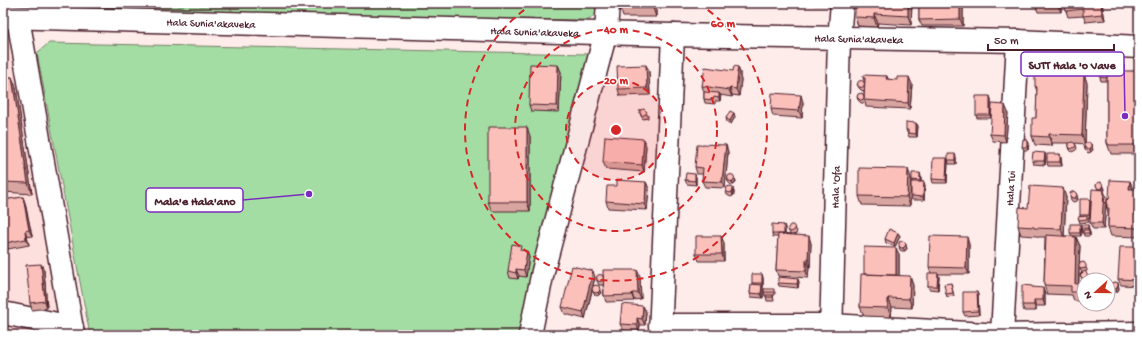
<svg xmlns="http://www.w3.org/2000/svg" width="1142" height="338" font-family="'Gochi Hand',sans-serif">
<style>
.built{fill:#fddfdd}
.green{fill:#a4dda3;stroke:#777e67}
.forest{fill:url(#forest-firs);stroke:#777e67}
.lines{fill:none;stroke-linecap:round;stroke-linejoin:round}
.minor-casing{stroke:#4a1f2b;stroke-width:25}
.minor{stroke:#fff;stroke-width:22}
.wall{fill:#d9a5a1;stroke:#4a1f2b}
.shaded-wall{fill:#b08683;stroke:#4a1f2b}
.building{fill:#fcc0bb;stroke:#4a1f2b}
.ring{fill:none;stroke:#d62828;stroke-width:2;stroke-dasharray:7 5}
.labels{text-anchor:middle;stroke-width:3;stroke-linejoin:round;paint-order:stroke}
.street-label{font-size:11px;fill:#4a1f2b;stroke:#fff}
.centre{fill:#d62828;stroke:#fff;stroke-width:2}
.ring-label{font-size:12px;text-anchor:middle;font-weight:bold;fill:#d62828;stroke:#fff;stroke-width:3;stroke-linejoin:round;paint-order:stroke}
.leader{fill:none;stroke:#7b2cbf;stroke-width:1.5}
.callout-dot{fill:#7b2cbf;stroke:#fff;stroke-width:1.5}
.callout{fill:#fff;stroke:#7b2cbf;stroke-width:1.5}
.callout-label{font-size:12px;text-anchor:middle;font-weight:bold;fill:#4a1f2b}
</style>
<defs>
<pattern id="forest-firs" width="22" height="20" patternUnits="userSpaceOnUse"><rect width="22" height="20" fill="#a4dda3"/><path d="M5 1l3.5 6h-7zM16 11l3.5 6h-7z" fill="#8fbd8c"/></pattern>
</defs>
<rect width="100%" height="100%" fill="#feeceb"/>
<filter id="ink" filterUnits="userSpaceOnUse"><feTurbulence type="fractalNoise" baseFrequency=".025" numOctaves="2"/><feDisplacementMap in="SourceGraphic" scale="8" xChannelSelector="R" yChannelSelector="G"/><feConvolveMatrix kernelMatrix="1 2 1 2 8 2 1 2 1" color-interpolation-filters="sRGB"/></filter>
<g filter="url(#ink)">
<!-- built -->
<path class="built" d="M3 36 10 43 62 335H3Z"/>
<!-- green -->
<path class="green" d="M228 3H602L599 11 589 20 271 16 233 13Z
M49 43 589 54 518 335H90L37 53Z"/>
<!-- forest -->
<path class="forest" d="M3 3H228L233 13 3 9Z"/>
<g class="lines">
<!-- minor casing -->
<g class="minor-casing">
<g id="minor">
<path id="s1" d="M3 17 673 35 1018 41 1139 47"/>
<path d="M18 18 73 335"/>
<path d="M3 313 72 327"/>
<path d="M660 325H831L1002 335 1139 333"/>
<path d="M530 335 543 271 606 32 608 3"/>
<path d="M660 335 673 35"/>
<path id="s2" d="M831 335 839 39 842 3"/>
<path id="s3" d="M1002 335 1018 41"/>
</g>
</g>
<!-- minor -->
<use href="#minor" class="minor"/>
</g>
<!-- wall -->
<path class="wall" d="M620 3H680V7H656V17H623L620 8Z
M716 3H745L716 4Z
M813 3H831V5H814Z
M912 3 911 25 878 23 877 27 858 26 855 17Z
M919 3H963V26H922L919 20Z
M995 3H1015V5H996Z
M1035 3H1061V12H1038L1035 5Z
M1065 3H1102L1105 20 1086 22 1083 16 1068 17 1066 11Z
M558 65 561 72 559 112 531 111 529 105Z
M646 65 649 72 650 95 620 96 618 89Z
M738 67 740 73V77L741 80 739 96 732 95V97L720 95V101H715V104L705 103 704 99V92L702 86 733 71Z
M1139 71V154H1111L1107 143V81H1101L1100 77 1107 72Z
M1084 74 1087 83 1085 144H1091L1093 150 1091 152 1088 153 1085 150 1084 146 1085 144 1075 143 1077 148 1076 150 1072 152 1070 150 1069 147V143H1052V146L1035 145 1032 136 1036 118 1037 91 1035 86Z
M887 76 888 79 912 84 910 109 866 107 865 102 863 103H861L858 100 857 97 864 96V90V91L861 90 859 88 857 84 865 83 863 78Z
M12 77 16 88 32 194 4 192V195L5 200 23 197 25 203 32 236 27 237 29 245 8 249 5 243 3 232V78Z
M991 99V118H977L976 115Z
M803 102 802 118 773 116 771 109Z
M640 110 648 115V118L643 119 641 116 640 113Z
M1008 112 1006 142 993 141 990 134Z
M735 117 731 124 727 122 726 118Z
M916 123 918 126 917 137H909L906 130Z
M530 136V211H492L488 202Z
M1027 140 1029 143 1028 150H1024L1022 147Z
M726 145 728 152 725 188 705 187 702 181 703 174H697L695 167Z
M646 146 644 172 606 169 603 162Z
M1060 154 1061 158 1062 166H1048L1047 162Z
M956 157V164H949L948 160Z
M1046 157 1045 165 1033 164 1032 161Z
M947 158 948 162 947 183H933L932 179Z
M696 177V185L687 184 685 180Z
M921 177V182H924L925 186 924 200H912L911 196 913 182 912 180Z
M734 178 736 181 735 184 733 185H731L728 182 727 179Z
M911 178 910 206 862 205 859 196Z
M1130 181 1133 189H1139V237L1111 236 1108 227V213L1106 204 1104 229H1093L1090 223 1098 189 1096 185H1103L1105 189 1104 191 1106 198H1109Z
M646 182 649 189 647 210 608 208 606 201Z
M726 191H734V194L733 196 731 197 727 195Z
M1076 193 1078 199 1077 201 1073 202 1071 200 1070 196Z
M1066 197 1064 236H1072L1070 233 1081 227V236H1072L1076 237 1080 246 1079 264 1087 269V271L1085 272 1089 279 1088 280H1084V282L1080 275 1082 272 1081 271 1079 266V284H1082L1084 291V301H1074L1072 295 1047 294 1044 285 1045 237H1038L1037 236 1021 235 1018 226 1028 208Z
M1090 199V219L1088 218 1089 222 1080 223 1079 220 1080 217V215Z
M784 225 785 228V235H791L790 234 788 230 795 228 797 231 796 234 793 235 811 243 810 267H809L808 278 778 276 776 270 778 237H773L772 234Z
M1088 225 1090 233V236H1084L1081 228Z
M898 233 900 236 895 247 886 243 885 239Z
M721 236 724 243V261H699L696 254Z
M905 242 907 249 905 251H902L900 250 899 246Z
M969 244V274H938L939 277 938 290 929 289 928 286 931 273 929 267Z
M1139 247V286L1121 285 1118 279Z
M522 250 529 257 526 277 519 276 518 279 510 278 508 271Z
M899 254V275L913 285 912 308 892 307 891 317 864 316 860 307 864 274Z
M41 264 44 270 47 308 32 310 30 303Z
M762 274 763 278V298L751 297 750 293 752 283Z
M603 275 640 276 641 299 634 300V301L606 302 604 296 603 285H599L596 279Z
M595 277 593 286H598L601 293 599 295 597 296 594 294 592 291 585 319 565 314 562 307Z
M798 279 799 282 798 288 779 286 778 283Z
M951 283 954 296 947 297 946 294Z
M1118 283 1119 289 1117 292H1114L1112 289 1111 286Z
M1033 287 1045 294V306H1036V311H1024L1022 305Z
M764 289 775 292V295H773L774 301H767L766 296H765L764 292Z
M977 292 978 295 979 315 965 316 963 312Z
M643 306 646 312 645 325H640L639 332 623 330 620 324Z"/>
<!-- shaded-wall -->
<path class="shaded-wall" d="M653 3H654L656 7V17L653 8Z
M908 3H912L911 25 908 16Z
M960 3H963V26L960 19Z
M1058 3H1061V12L1058 6Z
M1101 3H1102L1105 20 1102 14Z
M874 14 878 23 877 27 874 18Z
M558 65 561 72 559 112 557 106Z
M646 65 649 72 650 95 647 88Z
M738 67 740 73V77L741 80 739 96 736 89Z
M1084 74 1087 83 1085 144 1082 135Z
M12 77 16 88 32 194 28 183Z
M909 77 912 84 910 109 908 103Z
M730 88 732 95V97L729 90Z
M719 93 721 96 720 101 719 98Z
M801 95 803 102 802 118 799 111Z
M990 96 991 99V118L990 115Z
M1005 105 1008 112 1006 142 1004 135Z
M734 113 735 117 731 124 730 121Z
M916 123 918 126 917 137 916 134Z
M527 127 530 136V211L527 202Z
M1049 134 1052 143V146L1049 137Z
M644 139 646 146 644 172 642 165Z
M1027 140 1029 143 1028 150 1027 147Z
M1091 144 1093 150 1091 152 1090 149Z
M726 145 728 152 725 188 722 182Z
M1045 153 1046 157 1045 165 1044 161Z
M955 154 956 157V164L955 160Z
M1060 154 1061 158 1062 166 1060 162Z
M947 158 948 162 947 183 946 180Z
M908 169 911 178 910 206 907 197Z
M920 173 921 177V184L920 181Z
M695 174 696 177V185L695 181Z
M734 178 736 181 735 184 733 185 732 182Z
M1130 181 1133 190 1129 189Z
M646 182 649 189 647 210 645 204Z
M924 182 925 186 924 200 923 197Z
M1103 185 1105 189 1104 191 1106 196V203L1104 201 1106 204 1104 229 1102 223Z
M733 188 734 194 733 196 732 192Z
M1063 188 1066 197 1064 238 1061 229Z
M3 191 4 195 5 206 3 203Z
M1076 193 1078 199 1077 201 1075 198Z
M23 197 25 203 32 236 29 230Z
M1090 199 1091 203 1090 219 1089 215Z
M1080 224 1081 227V236L1080 233Z
M784 225 785 228V238L784 234Z
M1088 225 1089 231V230L1090 233V236L1088 228Z
M25 231 27 237 29 245 26 239Z
M898 233 900 236 895 247 894 243Z
M721 236 724 243V261L722 254Z
M809 236 811 243 810 267 808 260Z
M967 237 969 244V274L966 268Z
M1076 237 1080 246 1078 293 1075 284Z
M905 242 907 249 905 251 903 248Z
M896 248 899 254V284L896 278Z
M527 251 529 257 526 277 524 270Z
M806 260 809 267 808 278 806 271Z
M41 264 44 270 47 308 45 301Z
M516 269 519 276 518 279 516 273Z
M637 270 640 276 641 299 638 293Z
M593 271 595 277 585 319 583 312Z
M938 273 939 277 938 290 937 286Z
M762 274 763 278V287L762 283Z
M910 276 913 285 912 308 909 299Z
M1088 276 1089 279 1088 280H1087L1086 278Z
M798 279 799 282 798 288 797 284Z
M1118 283 1119 289 1117 292 1116 289Z
M1082 284 1084 291V299L1081 292Z
M762 285 763 288V298L761 294Z
M1043 288 1045 294V306L1043 300Z
M599 290 601 293 599 295 598 292Z
M977 292 978 295 979 315 978 311Z
M632 293 634 300V301L632 295Z
M888 298 892 307 891 317 888 308Z
M1034 300 1036 306V311L1034 305Z
M643 306 646 312 645 325 642 319Z
M637 318 640 325 639 332 637 325Z"/>
<!-- building -->
<path class="building" d="M620 3H653V8H620Z
M855 3H908V16L874 14V18L855 17Z
M919 3H960V19L919 20Z
M1035 3H1058V6L1035 5Z
M1065 3H1101L1102 14 1083 16V9L1066 11Z
M530 64 558 65 557 106 529 105Z
M646 65 647 88 618 89 617 66Z
M734 66 738 67 737 73H738L736 89 730 88 729 90 702 86 705 67 733 71Z
M1107 71H1139V145H1108V143H1107Z
M1035 72 1084 74 1082 135 1049 134V137L1032 136V118H1036L1037 87 1035 86Z
M1100 72H1107V78L1100 77Z
M863 75 887 76 886 79 897 80V77H909L908 103 864 100 865 78H863Z
M12 77 28 183 3 182V78Z
M857.5 84a3.5 3.5 0 1 1 7 0a3.5 3.5 0 1 1-7 0Z
M704 92 719 93V98L714 97 713 100 704 99Z
M772 93 801 95 799 111 771 109Z
M862 93 864 96V98L862 100H860L857 97 858 94Z
M976 96H990V115H976Z
M992 104 1005 105 1004 135 990 134Z
M644 109 647 112 646 114 642 116 640 113V110Z
M730 111 734 113 730 121 726 118Z
M906 122 916 123V134L908 133V130H906Z
M488 127H527V202H488Z
M605 136 644 139 642 165 603 162Z
M1023 139 1027 140V147H1022Z
M1073 142 1076 145 1075 147 1071 149 1069 147V143Z
M1089 142 1091 144V147L1090 149H1086L1084 146V144Z
M702 144 726 145 722 182 702 181 703 168 695 167 697 145H702Z
M1033 152 1045 153 1044 161H1032Z
M948 154H955V160H948Z
M1047 154H1060V162H1047Z
M933 158H947L946 180 932 179Z
M859 168 908 169 907 197 859 196Z
M686 173 695 174V181L685 180Z
M912 173H920V181L912 180Z
M727.5 178a3.5 3.5 0 1 1 7 0a3.5 3.5 0 1 1-7 0Z
M617 180 646 182 645 204 606 201 607 186H617Z
M1110 180 1130 181 1129 189H1139V210H1135V215H1139V228L1108 227 1109 208H1107V199H1109Z
M911 182H924L923 197 911 196Z
M1101 182 1103 185V188L1098 189 1096 185 1097 183Z
M730 186 733 188V190L732 192 729 193 726 191 727 187Z
M1030 186 1063 188 1061 229 1034 228V227L1018 226 1019 207 1028 208Z
M1092 189 1104 190 1102 223H1090Z
M1074 191 1076 193 1077 195 1075 198H1072L1070 196V193Z
M23 197 29 230 25 231 26 239 5 243 3 232V200Z
M1107 197 1109 198V199H1107V203H1106L1104 201 1105 198Z
M1080 199H1090L1089 215H1080Z
M1087 216V219L1079 220 1078 217Z
M772 224 784 225V234H772Z
M1070 224H1080V233H1070Z
M790 225H793L795 228V230L791 232 788 230V228Z
M1081 225H1088V228H1081Z
M889 229 898 233 894 243 885 239Z
M1083 230H1089V233H1083Z
M778 234 809 236 808 260H806V271L776 270Z
M1046 235 1076 237 1075 284H1082L1081 292H1071V286L1044 285Z
M696 236H721L722 254H696Z
M930 236 967 237 966 268 929 267Z
M903 241 905 242 906 245 903 248H901L899 246V242Z
M512 244 521 246 520 250 527 251 524 270 516 269V273L508 271Z
M864 247 896 248V275L864 274Z
M1120 247H1139V280L1118 279Z
M1084 262 1086 265V268L1081 269 1079 268V265L1080 263Z
M41 264 45 301 30 303 26 265Z
M572 266 593 271 583 312 562 307Z
M603 270H637L638 293H632V295L604 296Z
M1085 271 1088 276 1086 278 1083 279 1080 275 1083 272Z
M928 273H938L937 286H928Z
M752 274H762V283H752Z
M861 274 910 276 909 299 888 298V308L860 307Z
M596.5 278a3.5 3.5 0 1 1 7 0a3.5 3.5 0 1 1-7 0Z
M778 277 798 279 797 284 778 283Z
M1116 282 1118 283V286L1116 289H1113L1111 286V283Z
M951 283 953 293 946 294 944 284Z
M751 284 762 285 761 294 750 293Z
M1022 285 1032 286V287L1043 288V300H1034V305H1022Z
M592 289a4 4 0 1 1 8 0a4 4 0 1 1-8 0Z
M764 289H774V292H764Z
M963 292H977L978 311 963 312Z
M766 295H773V297H766Z
M622 304 643 306 642 319 637 318V325L620 324Z
M735 334H751V335H735Z"/>
</g>
<!-- distance rings -->
<circle cx="616" cy="130" r="50" fill="#d62828" fill-opacity=".12"/>
<g class="ring">
<circle cx="616" cy="130" r="50"/>
<circle cx="616" cy="130" r="101"/>
<path d="M698 3A151 151 0 1 1 534 3"/>
</g>
<g class="labels">
<!-- street labels -->
<g class="street-label">
<text dy="4" stroke="none"><textPath href="#s1" startOffset="208">Hala Sunia'akaveka</textPath></text>
<text dy="4" stroke="none"><textPath href="#s1" startOffset="532">Hala Sunia'akaveka</textPath></text>
<text dy="4" stroke="none"><textPath href="#s1" startOffset="856">Hala Sunia'akaveka</textPath></text>
<text dy="4" stroke="none"><textPath href="#s2" startOffset="148">Hala 'Ofa</textPath></text>
<text dy="4" stroke="none"><textPath href="#s3" startOffset="147">Hala Tui</textPath></text>
</g>
</g>
<circle cx="616" cy="130" r="6" class="centre"/>
<g class="ring-label">
<text x="723" y="27">60 m</text>
<text x="616" y="33">40 m</text>
<text x="616" y="84">20 m</text>
</g>
<!-- callouts -->
<path class="leader" d="M1125 116L1124 64M309 194L243 200"/>
<g class="callout-dot">
<circle cx="1125" cy="116" r="4"/>
<circle cx="309" cy="194" r="4"/>
</g>
<g class="callout">
<rect x="1021" y="52" width="103" height="24" rx="4"/>
<rect x="146" y="188" width="97" height="24" rx="4"/>
</g>
<g class="callout-label">
<text x="1072" y="69">SUTT Hala 'o Vave</text>
<text x="195" y="205">Mala'e Hala'ano</text>
</g>
<!-- margin -->
<rect width="1142" height="338" fill="none" stroke="#fff" stroke-width="16"/>
<rect x="8" y="8" width="1126" height="322" fill="none" stroke="#4a1f2b" stroke-width="1.5" filter="url(#ink)"/>
<!-- north arrow -->
<g transform="translate(1096 292) rotate(249)"><circle r="19" fill="#ffffff" stroke="#b7a5aa"/>
<path d="M0-3L7 15L0 10L-7 15Z" fill="#c8321e"/>
<text y="-6" font-size="11" font-weight="bold" text-anchor="middle" fill="#4a1f2b">N</text>
</g>
<!-- scale -->
<path d="M988 44v6h126v-6" fill="none" stroke="#4a1f2b" stroke-width="2"/>
<text x="994" y="44" font-size="12" fill="#4a1f2b" stroke="#ffffff" stroke-width="3" paint-order="stroke">50 m</text>
</svg>
